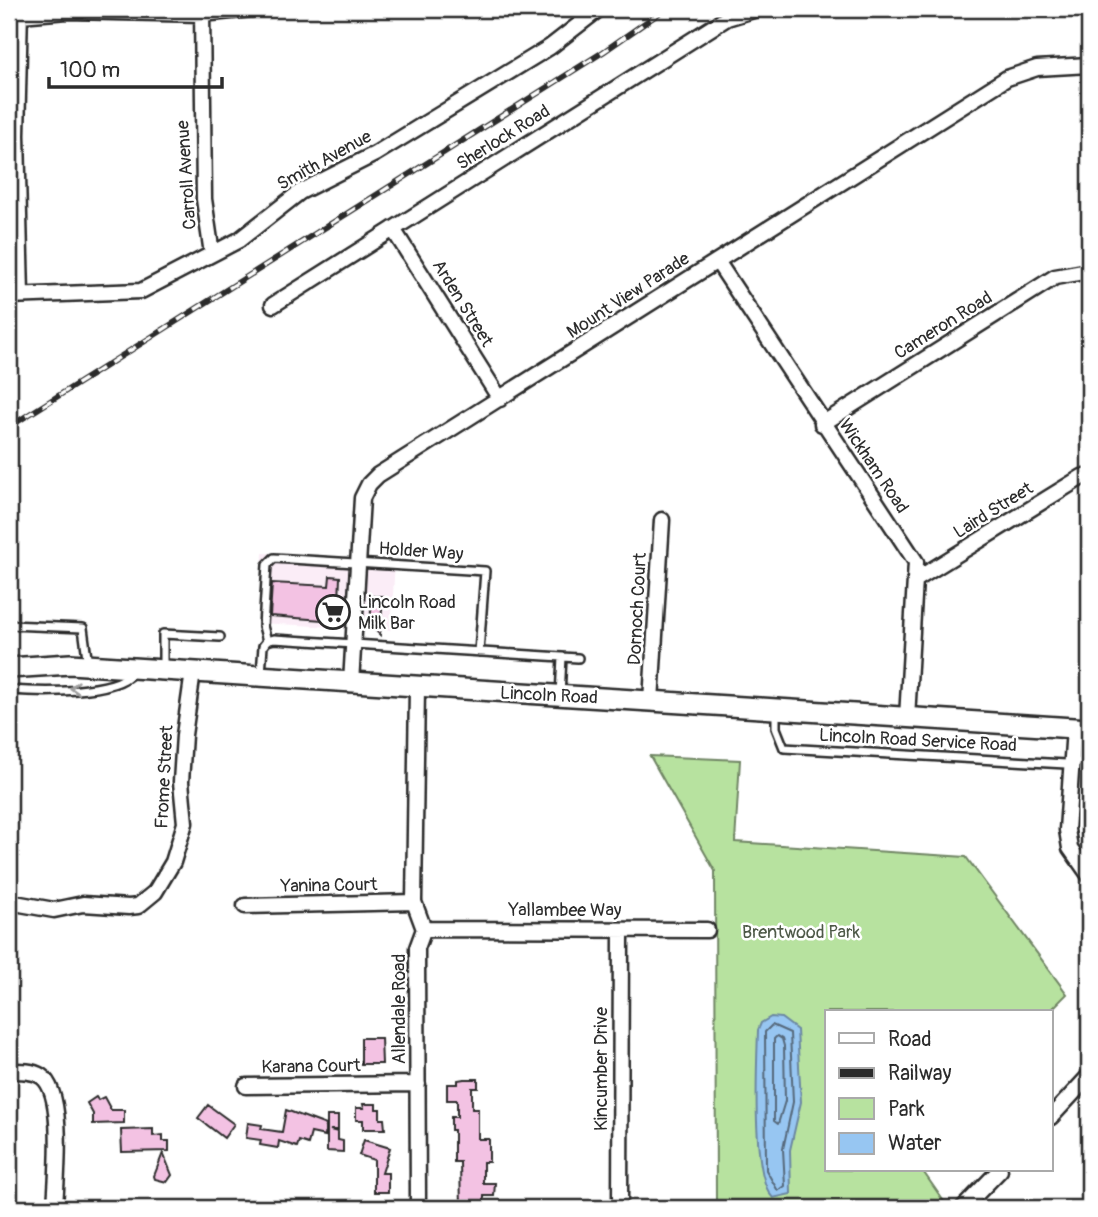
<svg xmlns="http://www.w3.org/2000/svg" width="1098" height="1217" font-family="Pangolin,sans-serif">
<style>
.built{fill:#fbedf7}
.green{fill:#b7e29f;stroke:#718665;stroke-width:2}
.water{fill:#97c6f2;stroke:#6c88a2;stroke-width:2}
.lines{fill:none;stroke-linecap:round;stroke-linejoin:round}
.shore{stroke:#56697b;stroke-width:2}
.building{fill:#f3c2e3;stroke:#2b2b2b;stroke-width:2}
.service-casing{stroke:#2b2b2b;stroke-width:12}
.minor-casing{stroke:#2b2b2b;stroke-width:19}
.secondary-casing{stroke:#2b2b2b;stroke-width:24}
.service{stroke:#fff;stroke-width:7}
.minor{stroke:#fff;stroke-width:14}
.secondary{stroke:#fff;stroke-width:19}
.rail-casing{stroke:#2b2b2b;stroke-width:6}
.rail{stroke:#fff;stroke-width:3.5;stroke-dasharray:10;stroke-linecap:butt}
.oneway{stroke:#a0a0a0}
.labels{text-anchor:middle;stroke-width:5;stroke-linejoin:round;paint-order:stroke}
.street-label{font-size:18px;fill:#2b2b2b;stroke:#fff}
.poi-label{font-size:18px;fill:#2b2b2b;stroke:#fff;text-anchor:start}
.park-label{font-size:18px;fill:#4e5948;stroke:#fff}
</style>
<rect width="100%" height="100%" fill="#fff"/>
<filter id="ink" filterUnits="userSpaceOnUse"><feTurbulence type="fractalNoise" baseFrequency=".0143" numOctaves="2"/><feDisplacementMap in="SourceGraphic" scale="14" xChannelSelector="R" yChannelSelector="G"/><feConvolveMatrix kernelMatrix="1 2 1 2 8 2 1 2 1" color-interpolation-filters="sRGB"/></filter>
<g filter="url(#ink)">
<!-- built -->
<path class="built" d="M263 553 395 560 391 630 259 623Z"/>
<!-- green -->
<path class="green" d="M650 756 740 760 735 842 966 857 1067 994 1049 1012H827V1170H922L947 1206 945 1208 894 1206 716 1208 715 871Z"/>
<!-- water -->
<path class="water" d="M771 1017 781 1018 797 1030 801 1102 790 1150 791 1194 773 1198C751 1177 757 1064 758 1030L761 1023Z"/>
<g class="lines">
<!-- shore -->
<path class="shore" d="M772 1025 790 1033 793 1102 783 1149 785 1186 778 1191 766 1170 765 1032Z
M777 1036 782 1039 784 1046 785 1101 778 1124 774 1121V1039Z"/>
</g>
<!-- building -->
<path class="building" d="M330 576 340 577 339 602 340 606 344 607 343 615 336 621 270 616 272 583 329 586Z
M372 596H383L380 635 370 625Z
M361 1038H381L382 1064H361Z
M464 1079H478V1088H472V1109H478V1139H489V1162H483V1183H495L494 1196H484V1208H461L460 1162H454V1130H451V1117H457V1100H447V1084H458V1080Z
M96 1097 98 1100 104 1097 111 1110H124V1123L93 1124V1114L87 1103Z
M363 1104H376V1109H380V1119H384L385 1129H363V1120H356V1108H364Z
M208 1105 234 1124 224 1138 198 1118Z
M286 1110 326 1125 325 1136 311 1133 308 1144 299 1141 297 1147 279 1141 278 1148 260 1145 261 1140 246 1138 248 1123 262 1125 261 1129 282 1132Z
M327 1116H338V1130H330L338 1132V1140L343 1141V1152L327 1151Z
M153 1129V1136L163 1135V1141H169V1151L122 1152 121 1130Z
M364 1140 390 1148 382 1173H388V1192H374V1160L359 1155Z
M163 1153 172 1175 167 1182 155 1179 154 1176Z"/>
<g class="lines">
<!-- service casing -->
<g class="service-casing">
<path id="service" d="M9 625 83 628 88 665
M267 641 263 626 267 565 274 558 485 571 479 652
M562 657 578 658
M163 670V634L220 637
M261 674 263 646 267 641 274 639 562 657 560 695
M9 690C37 692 115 695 133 672
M776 711V728L784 748 1066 764 1089 761"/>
</g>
<!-- minor casing -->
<g class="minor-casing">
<path id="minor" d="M20 9 17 135 21 295
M202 9 204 199 212 254
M20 15 67 11 202 14 252 9
M393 229 500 399
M717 261 916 562 907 718
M9 296 141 291 239 240 300 192 375 154 550 47 599 9
M273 305 727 18 757 9
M822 424 1055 277 1089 271
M917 579 1082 477H1089
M351 683 362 498 369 484 378 475 1007 78 1037 68 1089 65
M417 687 414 902 424 929 417 948 418 1208
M651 701 662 520
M1074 728 1067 830 1070 848 1089 875
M9 902 54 910 83 904 129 907 138 906 155 892 173 862 185 823 181 782 184 735 193 672
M245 906 414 902
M424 929 707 930
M9 1071C19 1071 31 1070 41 1076 66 1093 56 1179 55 1208
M246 1086 418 1084
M1051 1117 1089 1076
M620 1208 621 930
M963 1208 1000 1170"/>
</g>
<!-- secondary casing -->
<g class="secondary-casing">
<path id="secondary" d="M9 668 70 664 1089 729"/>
</g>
<!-- service -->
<use href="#service" class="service"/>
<!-- minor -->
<use href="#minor" class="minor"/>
<!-- secondary -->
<use href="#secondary" class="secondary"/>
<!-- rail casing -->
<g class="rail-casing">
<path id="rail" d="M9 427 603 52 665 9"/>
</g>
<!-- rail -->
<use href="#rail" class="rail"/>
</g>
<!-- one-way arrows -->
<defs><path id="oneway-chevron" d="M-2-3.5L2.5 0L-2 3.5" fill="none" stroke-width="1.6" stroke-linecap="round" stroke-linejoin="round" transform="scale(1.75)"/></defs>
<use class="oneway" href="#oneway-chevron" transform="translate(75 688) rotate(178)"/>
</g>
<!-- icons -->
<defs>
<g id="supermarket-ring" transform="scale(1.75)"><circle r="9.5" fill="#fff" stroke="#2b2b2b" stroke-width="1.5"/><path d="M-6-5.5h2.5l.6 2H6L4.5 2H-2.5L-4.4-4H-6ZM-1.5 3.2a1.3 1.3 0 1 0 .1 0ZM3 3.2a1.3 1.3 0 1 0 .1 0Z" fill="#2b2b2b"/></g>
</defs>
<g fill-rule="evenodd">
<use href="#supermarket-ring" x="333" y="612"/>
</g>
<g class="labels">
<!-- street labels -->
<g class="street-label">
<text transform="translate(503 137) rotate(-32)" y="6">Sherlock Road</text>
<text transform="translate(324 160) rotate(-29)" y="6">Smith Avenue</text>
<text transform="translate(186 175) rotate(-94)" y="6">Carroll Avenue</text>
<text transform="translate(628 295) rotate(-33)" y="6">Mount View Parade</text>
<text transform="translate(463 303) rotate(58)" y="6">Arden Street</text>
<text transform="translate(943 325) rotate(-32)" y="6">Cameron Road</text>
<text transform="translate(874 466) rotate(56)" y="6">Wickham Road</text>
<text transform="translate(993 510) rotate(-32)" y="6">Laird Street</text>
<text transform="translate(421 551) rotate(4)" y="6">Holder Way</text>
<text transform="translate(637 609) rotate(-87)" y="6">Dornoch Court</text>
<text transform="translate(549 695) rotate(3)" y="6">Lincoln Road</text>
<text transform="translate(918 740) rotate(3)" y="6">Lincoln Road Service Road</text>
<text transform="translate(164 777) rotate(-87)" y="6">Frome Street</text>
<text transform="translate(329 885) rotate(-1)" y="6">Yanina Court</text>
<text x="565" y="916">Yallambee Way</text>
<text transform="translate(399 1009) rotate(-90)" y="6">Allendale Road</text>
<text transform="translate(311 1066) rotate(-1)" y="6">Karana Court</text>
<text transform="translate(601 1069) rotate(-90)" y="6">Kincumber Drive</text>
</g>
<!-- poi labels -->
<g class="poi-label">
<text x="358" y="608">Lincoln Road<tspan x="358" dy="21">Milk Bar</tspan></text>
</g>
<!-- park labels -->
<g class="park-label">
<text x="801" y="938">Brentwood Park</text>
</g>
</g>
<!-- margin -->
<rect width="1098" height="1217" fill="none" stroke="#fff" stroke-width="35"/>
<rect x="18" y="18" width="1063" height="1182" fill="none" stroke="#2b2b2b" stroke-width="2.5" filter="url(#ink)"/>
<!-- legend -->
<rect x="825" y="1010" width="228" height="161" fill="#ffffff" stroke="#aaaaaa" stroke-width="2"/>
<rect x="839" y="1033" width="35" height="10" fill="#ffffff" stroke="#aaaaaa" stroke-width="2"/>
<text x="888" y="1046" font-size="21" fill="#2b2b2b">Road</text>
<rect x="839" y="1068" width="35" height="10" fill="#2b2b2b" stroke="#aaaaaa" stroke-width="2"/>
<text x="888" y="1080" font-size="21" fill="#2b2b2b">Railway</text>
<rect x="839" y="1098" width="35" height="21" fill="#b7e29f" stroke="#aaaaaa" stroke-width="2"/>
<text x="888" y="1116" font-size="21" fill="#2b2b2b">Park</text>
<rect x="839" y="1133" width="35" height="21" fill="#97c6f2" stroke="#aaaaaa" stroke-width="2"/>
<text x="888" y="1150" font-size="21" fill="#2b2b2b">Water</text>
<!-- scale -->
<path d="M49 77v10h173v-10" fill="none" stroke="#2b2b2b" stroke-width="3.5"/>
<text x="60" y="77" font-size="21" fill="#2b2b2b" stroke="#ffffff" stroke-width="5" paint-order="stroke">100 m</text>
</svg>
